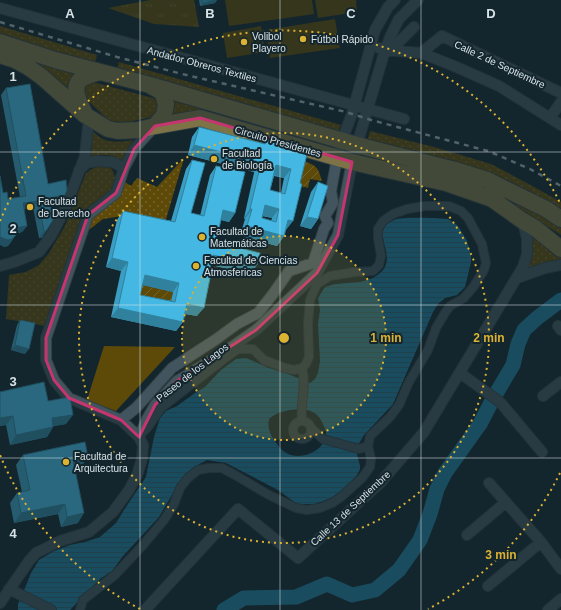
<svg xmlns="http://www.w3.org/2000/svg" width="561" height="610" font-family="Helvetica,sans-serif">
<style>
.grass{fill:url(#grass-dots)}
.park{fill:url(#park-tufts)}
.garden{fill:url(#garden-furrows)}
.pitch{fill:#5d4908}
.water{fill:url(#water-rules);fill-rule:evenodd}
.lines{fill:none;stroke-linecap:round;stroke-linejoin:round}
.river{stroke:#1f7b9a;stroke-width:15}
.pedestrian-casing{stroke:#344247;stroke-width:10}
.minor-casing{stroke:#344247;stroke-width:12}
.primary-casing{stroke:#344247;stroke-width:18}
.pedestrian{stroke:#42555e;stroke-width:8}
.minor{stroke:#42555e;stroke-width:10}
.primary{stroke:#7d7346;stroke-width:16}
.rail{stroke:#9eabb1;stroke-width:2.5;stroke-dasharray:5 5;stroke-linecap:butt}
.wall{fill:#3a9ec2;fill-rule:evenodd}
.shaded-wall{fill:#30819e}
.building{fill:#44b8e2;stroke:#30819e;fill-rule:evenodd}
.marked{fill:none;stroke:#c53670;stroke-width:3;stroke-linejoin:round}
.grid{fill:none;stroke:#d7e2e7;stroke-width:1;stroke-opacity:0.55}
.ring{fill:none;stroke:#dcb233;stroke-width:2;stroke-dasharray:2 4}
.poi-dot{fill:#dcb233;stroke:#14262d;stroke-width:1.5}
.labels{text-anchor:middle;stroke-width:4;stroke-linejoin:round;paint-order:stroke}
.poi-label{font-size:10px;fill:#d7e2e7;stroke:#14262d;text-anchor:start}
.street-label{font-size:10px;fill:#d7e2e7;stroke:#14262d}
.grid-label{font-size:13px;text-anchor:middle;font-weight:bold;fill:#d7e2e7;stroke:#14262d;stroke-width:4;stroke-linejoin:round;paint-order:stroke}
.centre{fill:#dcb233;stroke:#14262d;stroke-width:2}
.ring-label{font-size:12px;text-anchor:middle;font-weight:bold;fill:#dcb233;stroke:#14262d;stroke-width:4;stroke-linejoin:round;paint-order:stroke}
</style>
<defs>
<pattern id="grass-dots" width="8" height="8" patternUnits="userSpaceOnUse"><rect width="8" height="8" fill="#5d4908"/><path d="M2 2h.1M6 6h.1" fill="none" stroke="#74632c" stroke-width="1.8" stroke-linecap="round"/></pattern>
<pattern id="park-tufts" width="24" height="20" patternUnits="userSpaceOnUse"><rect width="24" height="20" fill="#5d4908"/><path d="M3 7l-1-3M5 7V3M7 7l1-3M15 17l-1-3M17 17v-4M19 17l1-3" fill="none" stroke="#74632c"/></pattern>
<pattern id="garden-furrows" width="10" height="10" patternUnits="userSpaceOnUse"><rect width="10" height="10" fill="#5d4908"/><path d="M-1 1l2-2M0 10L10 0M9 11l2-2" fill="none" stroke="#74632c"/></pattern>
<pattern id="water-rules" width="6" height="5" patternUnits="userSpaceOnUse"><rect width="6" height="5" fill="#1f7b9a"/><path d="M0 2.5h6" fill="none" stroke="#2e6274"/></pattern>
</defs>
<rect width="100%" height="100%" fill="#14262d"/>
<!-- grass -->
<path class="grass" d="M0 26 97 55 95 63 55 52 0 33Z
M17 54 82 75 73 94Z
M119 62 341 125 338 131 117 69Z
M89 81 153 98 158 103 157 116 128 122H119L108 120 81 94V89Z
M170 97 334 146 332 149 171 117Z
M92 131C95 133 99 137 103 139 111 143 124 142 133 140L122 161C109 153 103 154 89 158L92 149Z
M370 131 434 147 491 164 525 182 561 202V212L486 173 432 156 367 141Z
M184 158 164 226 122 216 103 219 85 233 91 217 119 194 125 182 131 186 137 178 157 187Z
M104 165 112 169 115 177V185L112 191 83 212 45 326 6 319 9 275 26 272 39 265 49 253 65 226 86 173 95 167Z
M407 167 483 186 543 214 561 226V235L539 221 481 191Z
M530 235 550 247 561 256V260L551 261 525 270C531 256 533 251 530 235Z"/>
<!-- park -->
<path class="park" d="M150 0H194L199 27 154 24 108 8Z"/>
<!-- garden -->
<path class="garden" d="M304 161C317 166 318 167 322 181L310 179 308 188 297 185Z
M138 284 173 292 169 311 134 304Z"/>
<!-- pitch -->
<path class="pitch" d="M225 0H312L314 14 229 26Z
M315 0H356L357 12 318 18Z
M335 19 340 48 270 58 266 30Z
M261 26 265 52 227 58 223 33Z
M104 346 175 347 116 411 87 400Z"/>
<!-- water -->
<path class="water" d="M433 218 448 219 457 225 460 229 467 241 471 256V262L465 287 457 295 445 298 438 304 433 312 393 404 364 435 357 447V454L360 466V469L357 475 341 492 331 498 315 504H297L278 490 226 463 207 460 198 465 187 474 176 488 159 517 123 556 112 571 100 579 70 610H18V604L25 588 31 573 39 560 54 551 70 545 85 542 100 537 116 523 124 510 146 477 154 437 160 418 166 411 177 406 195 393 205 387 221 370 236 359 246 358 269 368 288 374 310 383 315 379 318 373 320 361 318 324 320 310 318 298 325 287C329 286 333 284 337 284 351 282 368 284 380 273 400 256 367 231 394 220 401 217 424 218 433 218ZM300 409C311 410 317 412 322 422 324 426 326 430 326 434 325 450 305 459 291 455 285 453 280 449 277 444 271 437 267 428 269 419 278 411 288 410 300 409Z"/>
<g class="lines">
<!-- river -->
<path class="river" d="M224 610 244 598 296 597 327 584 352 595 375 590 399 570 420 540 430 514 437 489 445 473 480 424 494 397 513 365 518 344 524 330 537 318 561 300"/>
<!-- pedestrian casing -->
<g class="pedestrian-casing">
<path id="pedestrian" d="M302 368C307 385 300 403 302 420
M293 430a9 9 0 1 1 18 0a9 9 0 1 1-18 0Z
M312 429 323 439 359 449 368 446
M80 610 83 600 115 575 143 545 164 520 174 504 180 488 188 478 198 470 209 468H222L235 475 269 495 296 508 307 510 320 508 332 503 341 497 362 478 370 467 371 459 368 446 370 436 390 417 399 405 409 382 428 350 436 328 445 313 450 306 464 298 474 286 484 270 486 263 482 244 468 218 461 211 449 206H425L407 209 393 214 383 221 378 229V238L381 256 379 265 373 271 355 272 330 276 317 284 310 300 308 323 309 357 306 364 302 368 294 370 285 368 264 360 253 349H238L224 359 161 408 148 427 143 432"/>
</g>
<!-- minor casing -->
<g class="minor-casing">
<path id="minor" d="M0 8 404 119
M379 48 385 50 421 53 454 66 499 86 561 125
M390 51 414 27
M421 53 442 36 561 93
M550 118 561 102
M79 170 87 163 96 161 113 162 124 168
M0 266 14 262 39 252 51 236 65 209 85 156 88 126 94 121
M517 278 545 268 561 265
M558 326 561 330
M460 373 500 402 542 452
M543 396 561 382
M121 420 136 408 172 368 215 340 237 324 258 313 273 294 289 271 313 263 324 229 328 223 325 216 333 203 331 191 337 158 342 140 352 114 375 30 388 7 395 0
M139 437 147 419 155 405 177 381 222 354 256 330 317 273 338 235 352 162 385 50 391 35 399 19 418 0
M489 483 541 542 561 569
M467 535 506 502
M488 586 541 542
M9 589 51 610
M0 603 29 561 36 553 60 541 89 532 113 512 129 490 137 475 142 459 143 445 139 437 121 420 69 398 54 380 46 360V338L88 215 116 193 124 168 134 149 155 126
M145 610 238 509 298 558 381 482 424 432 523 267 527 254V239L523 221
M548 610 561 599"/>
</g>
<!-- primary casing -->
<g class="primary-casing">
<path id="primary" d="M0 42 55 60 150 85 357 145 455 170 487 180 546 209 561 219
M0 55 15 60 28 67 42 77 85 115 108 129 118 131 138 130 155 126 200 118 352 162 446 183 492 199 523 221 535 228 561 249
M151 86 162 92 166 104 164 115 155 126
M84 112C80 104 72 90 79 81 83 76 93 74 100 72"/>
</g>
<!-- pedestrian -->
<use href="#pedestrian" class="pedestrian"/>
<!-- minor -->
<use href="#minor" class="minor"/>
<!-- primary -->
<use href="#primary" class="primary"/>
<!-- rail -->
<path class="rail" d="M0 22 117 57 182 74 346 112 371 120 488 151 530 169 561 186"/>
</g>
<!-- wall -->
<path class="wall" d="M199 0H217L215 3 200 6Z
M6 88 48 184 61 202 50 204 53 220 42 238H39L33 207 24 209 27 226 22 232 16 234V235L8 246 4 247 3 193 8 199 20 197 1 95Z
M199 127 263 144 266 140 308 150 286 230H285L284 236 277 246 240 236 245 219 244 218 254 173V172L188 155 192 137ZM274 176 284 178 281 193 270 190ZM262 216 272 218 271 221 262 218Z
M192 160 191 213 200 216 210 175 216 166 235 213 229 222 221 220 216 242 251 274 211 265 197 316 185 314 183 322 176 331 111 317 121 271 106 267 117 220 123 211 171 221 186 169ZM143 285 173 292 171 301 140 295Z
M318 182V219L311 229 300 226 311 192Z
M20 320 25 354 11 350 17 325Z
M0 392 48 401 66 424 53 426V427L47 437 10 445 6 425 0 426Z
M23 455 81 467 75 468 78 523 61 527 58 514 14 523 10 503 17 493 22 492 16 465Z"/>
<!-- shaded-wall -->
<path class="shaded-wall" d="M215 0H217L215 3 200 6 203 3Z
M194 145 260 162 254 172 188 155Z
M276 165 291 169 284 178 270 174Z
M65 195 61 202 44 205 49 198Z
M38 201 33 207 18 210 23 203Z
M265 205 279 209 272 218 258 215Z
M250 209H252L245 219 244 218Z
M223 210 235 213 229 222 217 219Z
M307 217 318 219 311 229 300 226Z
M288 220 293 221 286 230 281 229Z
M27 226 22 232 11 234 15 228Z
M247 226 284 236 277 246 240 236Z
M44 231H46L42 238H39Z
M0 237 12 239 8 246 4 247 0 245Z
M213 255 257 265 251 274 207 264Z
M112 258 128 262 121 271 106 267Z
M145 275 179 283 173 292 138 284Z
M187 304 204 308 197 316 180 313Z
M118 308 183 322 176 331 111 317Z
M15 345 29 349 25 354 11 350Z
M73 415 66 424 45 428 52 418Z
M13 416 6 425 0 426V418Z
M53 427 47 437 10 445 16 435Z
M88 457 81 467 67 470 73 460Z
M65 504 58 514 14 523 21 513Z
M84 513 78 523 61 527 67 517Z"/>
<!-- building -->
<path class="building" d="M202 0H215L203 3Z
M30 84 48 184 66 180 67 190 65 195 49 198 53 220 46 231H44L38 201 23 203 27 226 15 228 16 235 12 239 8 240 0 237V176L3 193 7 192 8 199 26 196 6 88Z
M199 127 265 144 266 140 308 150 300 183 302 184 293 221 288 220 284 236 247 226 252 209H250L261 163 260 162 194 145ZM276 165 291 169 285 194 270 190ZM265 205 279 209 276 222 262 218Z
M192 160 205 163 191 213 204 216 216 166 245 172 235 213 223 210 216 242 260 253 257 265 213 255 209 273H211L204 308 187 304 183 322 118 308 128 262 112 258 123 211 175 222ZM145 275 179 283 175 302 140 295Z
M318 182 328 186 318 219 307 217Z
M20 320 35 323 29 349 15 345Z
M44 382 48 401 70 397 73 415 52 418 53 427 16 435 13 416 0 418V392Z
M85 442 88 457 73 460 84 513 67 517 65 504 21 513 17 493 30 490 23 455Z"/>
<!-- marked area -->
<path d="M0 0H561V610H0ZM200 118 352 162 338 235 317 273 256 330 177 381 155 405 139 437 121 420 69 398 54 380 46 360V338L88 215 116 193 134 149 155 126Z" fill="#14262d" fill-opacity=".55" fill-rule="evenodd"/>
<path class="marked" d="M200 118 352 162 338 235 317 273 256 330 177 381 155 405 139 437 121 420 69 398 54 380 46 360V338L88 215 116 193 134 149 155 126Z"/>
<!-- grid -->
<path class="grid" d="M140 0V610M280 0V610M421 0V610M0 152H561M0 305H561M0 458H561"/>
<!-- distance rings -->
<circle cx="284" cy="338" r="102" fill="#dcb233" fill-opacity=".12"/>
<g class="ring">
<circle cx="284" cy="338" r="102"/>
<circle cx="284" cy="338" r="205"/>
<path d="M560 473A307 307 0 0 1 428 609M140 609A307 307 0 0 1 0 455M0 221A307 307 0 0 1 560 203"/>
</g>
<!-- markers -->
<g class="poi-dot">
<circle cx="303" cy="39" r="4"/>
<circle cx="244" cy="42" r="4"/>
<circle cx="214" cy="159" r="4"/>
<circle cx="30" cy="207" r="4"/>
<circle cx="202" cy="237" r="4"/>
<circle cx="196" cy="266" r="4"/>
<circle cx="66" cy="462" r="4"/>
</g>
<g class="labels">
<!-- poi labels -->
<g class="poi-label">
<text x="252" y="40">Volibol<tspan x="252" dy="12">Playero</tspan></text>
<text x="311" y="43">Fútbol Rápido</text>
<text x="222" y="157">Facultad<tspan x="222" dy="12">de Biología</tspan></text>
<text x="38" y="205">Facultad<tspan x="38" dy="12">de Derecho</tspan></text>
<text x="210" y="235">Facultad de<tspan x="210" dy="12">Matemáticas</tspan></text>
<text x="204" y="264">Facultad de Ciencias<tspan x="204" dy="12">Atmosfericas</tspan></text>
<text x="74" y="460">Facultad de<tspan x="74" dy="12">Arquitectura</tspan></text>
</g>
<!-- street labels -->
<g class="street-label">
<text transform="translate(202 64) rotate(15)" y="4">Andador Obreros Textiles</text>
<text transform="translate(500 64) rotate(25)" y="4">Calle 2 de Septiembre</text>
<text transform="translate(278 141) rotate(16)" y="4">Circuito Presidentes</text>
<text transform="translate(192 372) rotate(-38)" y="4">Paseo de los Lagos</text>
<text transform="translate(350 508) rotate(-43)" y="4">Calle 13 de Septiembre</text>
</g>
</g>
<g class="grid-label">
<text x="70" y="18">A</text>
<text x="210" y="18">B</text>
<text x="351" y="18">C</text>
<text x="491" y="18">D</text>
<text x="13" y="81">1</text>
<text x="13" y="233">2</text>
<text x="13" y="386">3</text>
<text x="13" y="538">4</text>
</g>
<circle cx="284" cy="338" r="6" class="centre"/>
<g class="ring-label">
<text x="386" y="342">1 min</text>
<text x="489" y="342">2 min</text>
<text x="501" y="559">3 min</text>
</g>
</svg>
